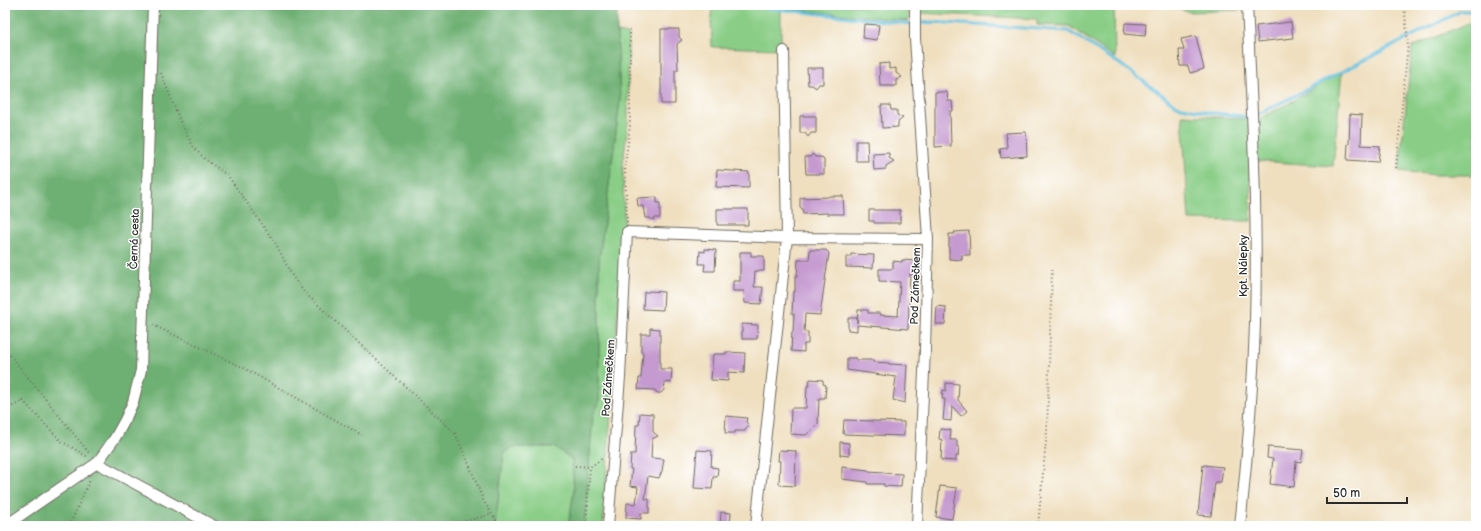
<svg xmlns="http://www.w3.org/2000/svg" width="1481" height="531" font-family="'Balsamiq Sans',sans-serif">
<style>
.green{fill:#89cd86;stroke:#5a7c58}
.forest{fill:#6eb073;stroke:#4c6e4f}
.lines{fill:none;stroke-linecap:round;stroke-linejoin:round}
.stream{stroke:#64c2e2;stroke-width:3}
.building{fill:#c59ad0}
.street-casing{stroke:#706a5f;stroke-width:12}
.path{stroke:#706a5f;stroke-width:2;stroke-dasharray:1 3;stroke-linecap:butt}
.street{stroke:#fff;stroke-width:10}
.labels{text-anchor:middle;stroke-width:3;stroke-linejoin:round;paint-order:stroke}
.street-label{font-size:11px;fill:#2b2b2b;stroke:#fff}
</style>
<rect width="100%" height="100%" fill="#fff"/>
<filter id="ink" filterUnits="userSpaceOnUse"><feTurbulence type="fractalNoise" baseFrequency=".025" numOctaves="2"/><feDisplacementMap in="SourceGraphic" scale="8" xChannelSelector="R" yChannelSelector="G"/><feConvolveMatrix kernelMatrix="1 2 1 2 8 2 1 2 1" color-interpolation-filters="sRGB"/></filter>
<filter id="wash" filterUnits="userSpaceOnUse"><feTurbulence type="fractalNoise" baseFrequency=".012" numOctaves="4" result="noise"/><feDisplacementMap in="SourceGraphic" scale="16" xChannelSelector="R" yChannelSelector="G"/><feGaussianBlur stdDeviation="0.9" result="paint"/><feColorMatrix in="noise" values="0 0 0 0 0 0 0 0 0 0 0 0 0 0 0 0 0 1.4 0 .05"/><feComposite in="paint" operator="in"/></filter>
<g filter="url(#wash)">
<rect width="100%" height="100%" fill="#efdfbf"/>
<!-- green -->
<path class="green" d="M713 5H908L909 21 781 8V49L712 47 711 15Z
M920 5H1114L1115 58 1069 26 1037 25V19L920 13Z
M1179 5H1243V7L1238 10 1191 12 1182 10Z
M1476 20V175H1434L1399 171 1412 47Z
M617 32 628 34V122L623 164 624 228 603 526H584L593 415 599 403V261L620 101Z
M1342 71 1333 166 1257 161V120L1291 102Z
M1182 115 1250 119 1251 221 1189 220Z
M512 447H555L572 459 574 492 568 526H495L504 453Z"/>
<!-- forest -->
<path class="forest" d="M5 5H617V32L620 101 599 261V403L593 415 584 526H568L574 492 572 459 555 447H512L504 453 495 526H5Z"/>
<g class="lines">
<!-- stream -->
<path class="stream" d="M740 5 912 24 932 22 1068 31 1120 64 1177 106 1212 113 1253 117 1461 11H1476"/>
</g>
<g id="blocks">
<!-- building -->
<path class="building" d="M1291 22 1293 38 1258 42 1256 26Z
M1125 23 1146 24 1145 36 1124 34Z
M864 24 879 25 877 40 863 38Z
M661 29H679V37L682 40 677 44 678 70H675V104H661Z
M1196 36 1204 69 1190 73 1188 66H1180L1179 50H1184L1181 39Z
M889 63V69L896 68V73L902 77 896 80V86H880L879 64Z
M807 68H823V84H819L816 88 812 85H808Z
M935 92H947L948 101H952L953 111H950L951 146 935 147Z
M881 105H890L891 110H897V115L903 118 898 122V127L882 128Z
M1350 114 1362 115 1361 145 1380 146 1378 162 1347 160 1348 144H1349Z
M800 116H816V133H811L808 137 805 133H800Z
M1026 132 1027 156 1001 158 1000 149 1007 148 1006 133Z
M856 141H867L868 161H856Z
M889 153V158L894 161 886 166V169L874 170 873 154Z
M813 154 815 157H821L824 160V174H806L805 157H810Z
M717 170 749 172V188L716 187Z
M829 196H843L844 214H827V213L803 214 802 208H800V198L828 197Z
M657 197V203H660V218H655L653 220 650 218H645L643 206H638L637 198Z
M717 209H748V225H717Z
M869 210H900V223H874V221H869Z
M969 231 970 255H962V260L949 259V234H955L954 232Z
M705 249 716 250 715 271H704L705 264H699L700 251 705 252Z
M810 250H826L829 253 820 315 805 314 804 332H808V344H804V352L791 351 792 332H793L794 314H792L793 292H795V276H797L798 260H809Z
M740 252H751V256H764V271H755L754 287H763L761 304 745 303 744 291H733V281H740Z
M851 254 874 255 873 268 846 267V257H851Z
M902 260 917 261V274H910L908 329 857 325V331L848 330V318H857V323L858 310H868V313H880V315L898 316 900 282 879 281V269H893V261L902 262Z
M649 291 664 292 663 310 643 309 644 292H649Z
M937 306 946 307 945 324H936Z
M742 324 758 325 757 339H742Z
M650 328 660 329V369H672L671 383 665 382 664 390 661 393H657L655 390 638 389 639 378H641L643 352H641V334H650Z
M726 352 745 353 744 373 728 372V381L711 380 713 354H726Z
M847 358H856V360H873V362L889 363V364L907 365 905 403 893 400 896 377 847 370Z
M810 379 823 380V384L826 385 825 398H819L818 424 806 435 790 434 791 408H806L807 386H809Z
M946 383 959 384 958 400 967 411 961 416 952 406 951 421 943 420 945 399H942L943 390 946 391Z
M640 413 653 414V432L658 436 652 439 651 458 664 459 662 471 659 478 648 476 645 499H649V513H641V519L626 518 627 503 636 504 638 487 630 486 632 469H630L631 454H635L636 425H639Z
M726 416 747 418 746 422 749 425 746 428 745 431H735V433H725Z
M844 420 904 422V436L843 434Z
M940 429 951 430 950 440H957V447H959L958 456H956V461L941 460 942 440 939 439Z
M840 442 849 443V456L840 455Z
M1268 447 1303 450 1301 462 1296 461 1294 487 1270 484 1273 459 1267 458Z
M697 450 712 451 711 467 718 468 717 477H713L712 489 694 488Z
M779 450 796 451 795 486 780 485 779 483 780 461H778Z
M1203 465 1223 467 1221 482H1215L1211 516 1198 515Z
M842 467 868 470V471L884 472V473L902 474 901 487 884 486V484H867V482L842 479Z
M940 486 957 488 952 519 936 517Z
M721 512 731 513 730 526H720Z"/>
</g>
</g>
<g filter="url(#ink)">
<use href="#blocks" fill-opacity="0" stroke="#706a5f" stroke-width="1"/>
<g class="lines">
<!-- street casing -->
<g class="street-casing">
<path id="street" d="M915 5V38L928 239 925 350 917 526
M97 463 214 526
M5 526 97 463 115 438 125 420 133 402 141 370 153 5
M608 526 620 377 627 232 787 238 928 239
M756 526 787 238 784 51
M1240 526C1247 459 1253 391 1255 323 1258 217 1252 111 1247 5"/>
</g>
<!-- path -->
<path class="path" d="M161 73 180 121 194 148 205 159 228 176 276 244 291 274 303 291 455 433 471 469 483 500 495 519 502 526
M1396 168 1408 43 1404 5
M627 222 625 167 630 126V29
M153 325 242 367 362 435
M5 349 90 454
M5 410 23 401 61 441 88 457
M575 466 590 467
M496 521 499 526
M69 526 90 480
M446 526 492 514
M586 526 590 467 603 458
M1038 526 1047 431 1052 270"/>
<!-- street -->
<use href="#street" class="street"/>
</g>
</g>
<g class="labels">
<!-- street labels -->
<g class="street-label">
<text transform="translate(134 239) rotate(-88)" y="4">Černá cesta</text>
<text transform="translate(1243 266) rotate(-90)" y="4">Kpt. Nálepky</text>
<text transform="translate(915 286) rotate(-88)" y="4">Pod Zámečkem</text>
<text transform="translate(608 378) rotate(-86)" y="4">Pod Zámečkem</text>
</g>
</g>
<!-- margin -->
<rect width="1481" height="531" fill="none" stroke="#fff" stroke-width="20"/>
<!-- scale -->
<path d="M1327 497v6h80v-6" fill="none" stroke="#2b2b2b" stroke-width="2"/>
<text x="1333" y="497" font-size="12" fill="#2b2b2b" stroke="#ffffff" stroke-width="3" paint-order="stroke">50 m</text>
</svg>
